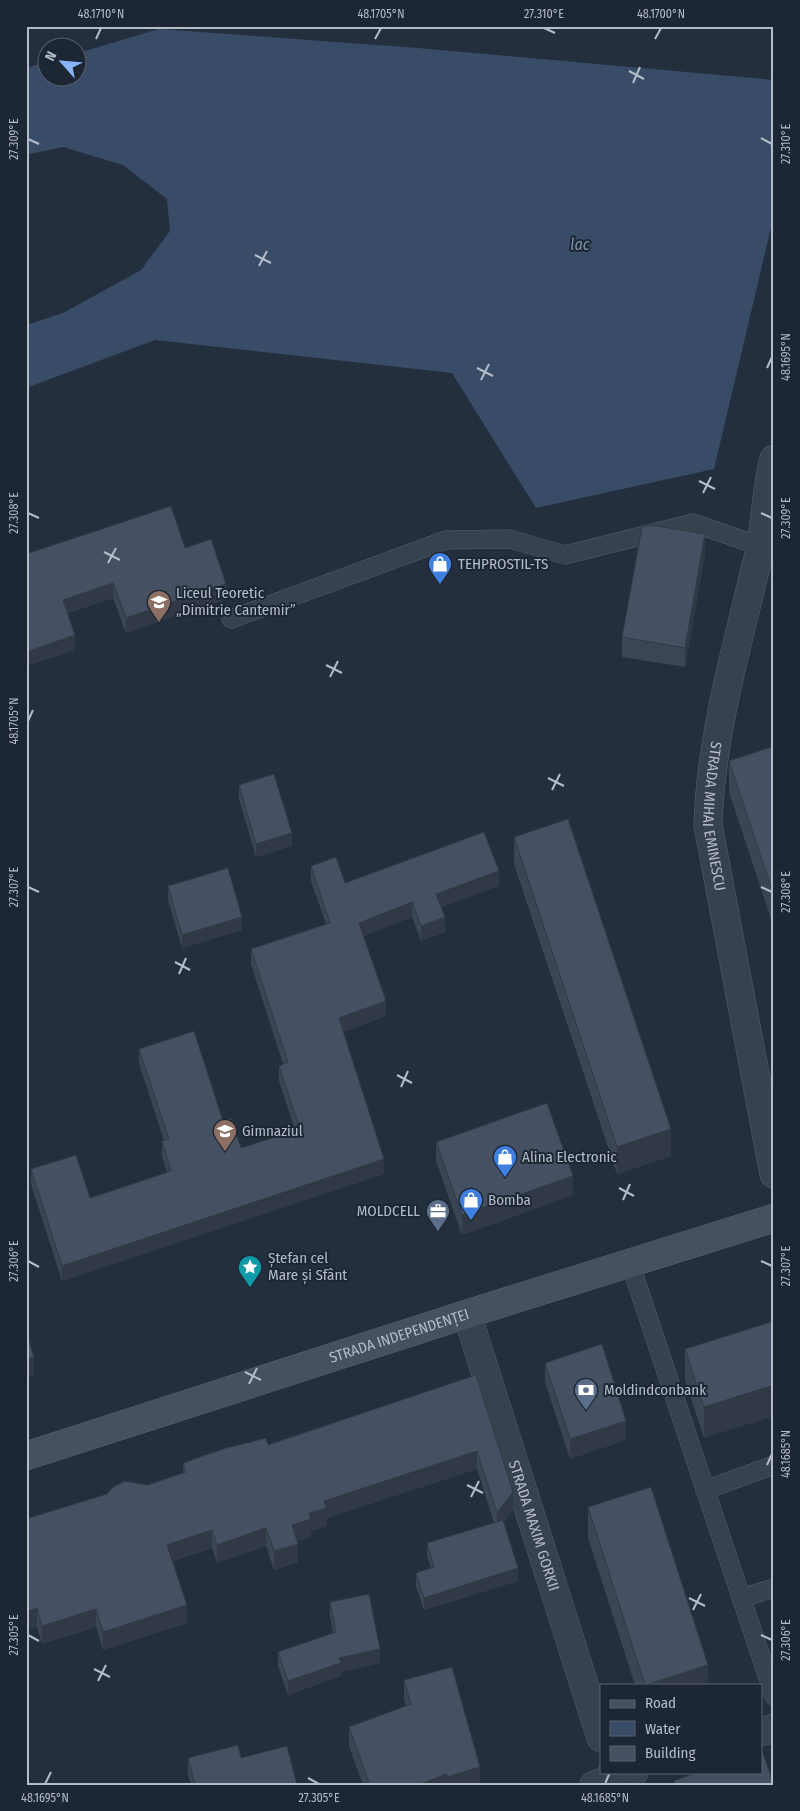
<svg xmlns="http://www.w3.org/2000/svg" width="800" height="1811" font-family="'Fira Sans Condensed',sans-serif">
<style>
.water{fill:#394c67}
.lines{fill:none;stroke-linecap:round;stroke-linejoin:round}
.service-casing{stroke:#565f6c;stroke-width:19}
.minor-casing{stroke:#565f6c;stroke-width:29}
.tertiary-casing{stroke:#565f6c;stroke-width:29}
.secondary-casing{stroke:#565f6c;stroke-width:29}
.service{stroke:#38414e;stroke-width:18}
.minor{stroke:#38414e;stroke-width:28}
.tertiary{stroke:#38414e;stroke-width:28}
.secondary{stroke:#465061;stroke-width:28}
.wall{fill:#3b4654}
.shaded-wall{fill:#303945}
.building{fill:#455162;stroke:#303945}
.ticks{fill:none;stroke:#b4bcc9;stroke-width:2}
.labels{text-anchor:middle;stroke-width:4;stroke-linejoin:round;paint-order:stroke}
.poi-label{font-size:15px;fill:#b4bcc9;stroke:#1d2633;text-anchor:start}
.street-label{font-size:15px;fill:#b4bcc9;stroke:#1d2633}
.water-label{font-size:16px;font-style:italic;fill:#7c92b1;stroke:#1d2633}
.neatline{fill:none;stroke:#b4bcc9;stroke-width:2}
.ticks-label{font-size:12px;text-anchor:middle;fill:#b4bcc9}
</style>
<rect width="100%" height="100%" fill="#242f3e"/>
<!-- water -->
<path class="water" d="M159 29 418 48 774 80V215L714 469 536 508 452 373 155 340 26 388V325L63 313 141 270 170 231 167 199 123 165 63 147 26 155V68L47 62 48 78H78V53Z"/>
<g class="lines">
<!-- service casing -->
<g class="service-casing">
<path id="service" d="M231 619 446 540 510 539 565 555 693 523 760 546 769 544
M630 1263 774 1696
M705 1490 774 1465
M741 1598 774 1588"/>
</g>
<!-- minor casing -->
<g class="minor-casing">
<path id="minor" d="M761 1732 774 1728
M594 1785 634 1772"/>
</g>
<!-- tertiary casing -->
<g class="tertiary-casing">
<g id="tertiary">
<path id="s1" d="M774 459C766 489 766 520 760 549 739 641 711 731 708 825L774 1174"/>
<path id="s2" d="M467 1314 601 1738"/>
<path d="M612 1772 616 1785"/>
</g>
</g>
<!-- secondary casing -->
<g class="secondary-casing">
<g id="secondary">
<path id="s3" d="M26 1456 467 1314 774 1218"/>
</g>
</g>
<!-- service -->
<use href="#service" class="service"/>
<!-- minor -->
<use href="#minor" class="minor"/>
<!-- tertiary -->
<use href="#tertiary" class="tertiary"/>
<!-- secondary -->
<use href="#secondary" class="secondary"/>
</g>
<!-- wall -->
<path class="wall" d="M185 548 226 599 126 633 113 598 68 613 75 650 26 666V554Z
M705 554 685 667 622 657V637Z
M774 746V928L729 792V761Z
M239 785 292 846 256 857 239 799Z
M514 837 671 1156 617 1174 514 864Z
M311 866 345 883 499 886 441 907 445 932 421 941 412 917 363 936 386 1016 343 1032 384 1174 62 1281 31 1184V1169L90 1198 167 1173 162 1156V1141L164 1140 139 1064V1049L223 1121 241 1148 295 1130 279 1081V1066L283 1064 251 964V949L326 924 311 881Z
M168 886 242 930 182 948 168 900Z
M436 1142 573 1195 462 1235 436 1161Z
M774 1321 704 1438 685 1380V1349Z
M545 1363 626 1440 570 1459 545 1382Z
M476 1375 513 1510 504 1522 518 1581 424 1610 416 1586V1573L431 1568 427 1556V1543L494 1523 477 1469 327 1518V1526L311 1531V1537L297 1541 298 1562 274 1570 266 1546 217 1563 212 1548 173 1561 187 1623 103 1650 96 1627 42 1644 37 1627 26 1630V1519L148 1485 183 1473V1463L268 1445Z
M588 1507 708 1685H635L588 1538Z
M773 1575H774V1608L773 1606Z
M330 1602 380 1663 341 1672V1676L288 1695 278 1666V1652L333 1633 330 1616Z
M404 1680 480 1785H363L349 1746V1727L406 1706 404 1700Z
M188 1758H241L297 1785H191L188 1775Z"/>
<!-- shaded-wall -->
<path class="shaded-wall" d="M705 534V554L685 667V648Z
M113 583V598L63 614V600Z
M226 584V599L126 633V618Z
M75 635V650L26 666V652Z
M292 833V846L256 857V844Z
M499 871V886L436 909V894Z
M412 902V917L359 938V923Z
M242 917V930L182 948V935Z
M445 917V932L421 941V926Z
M386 1001V1016L339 1033V1018Z
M671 1129V1156L617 1174V1147Z
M384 1159V1174L62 1281V1266Z
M573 1176V1195L462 1235V1215Z
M34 1357V1376L26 1378V1360Z
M774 1385V1416L704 1438V1407Z
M626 1421V1440L570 1459V1439Z
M477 1451V1469L327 1518V1526L311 1531V1537L292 1543V1525L309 1513 324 1501Z
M513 1492V1510L497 1531V1513Z
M266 1528V1546L217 1563V1545Z
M212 1530V1548L167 1563V1545Z
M298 1544V1562L274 1570V1551Z
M518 1568V1581L424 1610V1598Z
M187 1605V1623L103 1650V1632Z
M37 1608V1627L26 1630V1612Z
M96 1609V1627L42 1644V1626Z
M380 1649V1663L341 1672V1676L288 1695V1681L339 1658Z
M708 1665V1685H646Z
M480 1767V1785H447V1777Z
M447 1774V1785H418Z"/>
<!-- building -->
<path class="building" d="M171 506 185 548 211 539 226 584 126 618 113 583 63 600 75 635 26 652V554Z
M651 525 705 534 685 648 622 637 642 527Z
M774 746V896L729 761Z
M274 774 292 833 256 844 239 785Z
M568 819 671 1129 617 1147 514 837Z
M484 832 499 871 436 894 445 917 421 926 412 902 359 923 386 1001 339 1018 384 1159 62 1266 31 1169 76 1155 90 1198 171 1171 162 1141 169 1139 139 1049 194 1031 223 1121 231 1118 241 1148 300 1129 279 1066 288 1062 251 949 330 923 311 866 336 857 345 883Z
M228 868 242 917 182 935 168 886Z
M547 1103 573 1176 462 1215 436 1142Z
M774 1321V1385L704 1407 685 1349Z
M26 1330 34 1357 26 1360Z
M602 1344 626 1421 570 1439 545 1363Z
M476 1375 513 1492 497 1513 477 1451 324 1501 327 1508 309 1513 311 1519 292 1525 298 1544 274 1551 266 1528 217 1545 212 1530 167 1545 187 1605 103 1632 96 1609 42 1626 37 1608 26 1612V1519L107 1494 113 1487 125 1481 148 1485 186 1472 183 1463 226 1448 266 1438 268 1445Z
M651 1487 708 1665 645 1685 588 1507Z
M503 1520 518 1568 424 1598 416 1573 434 1567 427 1543Z
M369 1594 380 1649 339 1658 341 1663 288 1681 278 1652 336 1632 330 1602Z
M452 1667 480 1767 447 1777V1774L418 1785H370L349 1727 411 1704 404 1680Z
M238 1745 241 1758 287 1746 297 1785H195L188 1758Z
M761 1748 774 1785H676L674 1781 698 1772H761Z"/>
<!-- ticks -->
<path class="ticks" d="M544 28 555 33M96 39 101 28M375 39 381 28M655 39 661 28M629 71 644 79M633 83 640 67M761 138 772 144M28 139 39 144M255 255 271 263M259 266 267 251M477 368 493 376M767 368 772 357M481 380 489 364M699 481 715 489M703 493 711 477M28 513 39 518M761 513 772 518M104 552 120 560M108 563 116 548M326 665 342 673M330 677 338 661M28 721 33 710M548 778 564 786M552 790 560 774M28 887 39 892M761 887 772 892M175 962 190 970M179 974 186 958M397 1075 412 1083M401 1087 408 1071M619 1188 634 1196M623 1200 630 1184M28 1261 39 1267M761 1261 772 1266M245 1372 261 1380M249 1384 257 1368M767 1465 772 1454M467 1485 483 1493M471 1497 479 1481M689 1598 705 1606M693 1610 701 1594M28 1635 39 1641M761 1635 772 1640M94 1669 110 1677M98 1681 106 1665M308 1778 319 1784M45 1784 51 1772M605 1784 610 1772"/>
<!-- icons -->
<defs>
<g id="shop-pin" transform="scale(1.25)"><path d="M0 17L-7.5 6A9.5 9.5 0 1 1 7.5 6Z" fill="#3f7fe0" stroke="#1d2633"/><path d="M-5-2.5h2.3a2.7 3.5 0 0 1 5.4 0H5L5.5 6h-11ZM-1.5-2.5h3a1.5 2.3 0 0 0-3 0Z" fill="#fff"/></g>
<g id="school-pin" transform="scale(1.25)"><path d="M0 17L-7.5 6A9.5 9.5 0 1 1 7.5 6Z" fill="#8d6e63" stroke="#1d2633"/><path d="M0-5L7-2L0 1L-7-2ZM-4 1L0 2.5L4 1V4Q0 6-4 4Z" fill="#fff"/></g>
<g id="office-pin" transform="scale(1.25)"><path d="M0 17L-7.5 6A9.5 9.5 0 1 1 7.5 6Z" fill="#5c6f8a" stroke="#1d2633"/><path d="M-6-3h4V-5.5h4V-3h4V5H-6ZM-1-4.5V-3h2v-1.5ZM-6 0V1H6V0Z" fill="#fff"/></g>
<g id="sight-pin" transform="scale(1.25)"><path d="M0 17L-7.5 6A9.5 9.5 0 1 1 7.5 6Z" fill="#0f9aa8" stroke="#1d2633"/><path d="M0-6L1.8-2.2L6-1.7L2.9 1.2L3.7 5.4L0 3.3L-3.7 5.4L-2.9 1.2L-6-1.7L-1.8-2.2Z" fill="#fff"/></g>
<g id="bank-pin" transform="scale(1.25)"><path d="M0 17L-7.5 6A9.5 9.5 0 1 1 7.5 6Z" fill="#5c6f8a" stroke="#1d2633"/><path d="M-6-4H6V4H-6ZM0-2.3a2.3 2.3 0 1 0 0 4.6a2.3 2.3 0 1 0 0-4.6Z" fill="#fff"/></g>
</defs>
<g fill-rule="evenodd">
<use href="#shop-pin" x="440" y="564"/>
<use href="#school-pin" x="159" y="602"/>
<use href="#school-pin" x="225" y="1131"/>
<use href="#shop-pin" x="505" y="1157"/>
<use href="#shop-pin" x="471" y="1200"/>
<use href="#office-pin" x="438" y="1211"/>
<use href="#sight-pin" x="250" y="1267"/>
<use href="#bank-pin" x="586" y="1390"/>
</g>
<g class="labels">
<!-- poi labels -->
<g class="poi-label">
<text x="458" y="569">TEHPROSTIL-TS</text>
<text x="176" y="598">Liceul Teoretic<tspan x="176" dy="17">„Dimitrie Cantemir”</tspan></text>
<text x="242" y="1136">Gimnaziul</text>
<text x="522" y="1162">Alina Electronic</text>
<text x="488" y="1205">Bomba</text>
<text x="420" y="1216" text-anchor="end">MOLDCELL</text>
<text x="268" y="1263">Ștefan cel<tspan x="268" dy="17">Mare și Sfânt</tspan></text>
<text x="604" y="1395">Moldindconbank</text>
</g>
<!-- street labels -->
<g class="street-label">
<text dy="5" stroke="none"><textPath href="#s1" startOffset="364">STRADA MIHAI EMINESCU</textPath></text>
<text dy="5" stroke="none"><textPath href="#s3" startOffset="392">STRADA INDEPENDENȚEI</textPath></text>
<text dy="5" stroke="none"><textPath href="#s2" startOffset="222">STRADA MAXIM GORKII</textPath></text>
</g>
<!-- water labels -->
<g class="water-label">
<text x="580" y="250">lac</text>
</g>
</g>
<!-- border -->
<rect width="800" height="1811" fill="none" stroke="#1d2633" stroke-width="55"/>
<!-- legend -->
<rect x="600" y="1684" width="162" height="90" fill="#1d2633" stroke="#59626f"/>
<rect x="610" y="1700" width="25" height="8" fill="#465061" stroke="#59626f"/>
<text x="645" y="1708" font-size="15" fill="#b4bcc9">Road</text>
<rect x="610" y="1721" width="25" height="15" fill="#394c67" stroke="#59626f"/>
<text x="645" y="1734" font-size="15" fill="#b4bcc9">Water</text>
<rect x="610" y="1746" width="25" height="15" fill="#455162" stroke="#59626f"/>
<text x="645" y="1758" font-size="15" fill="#b4bcc9">Building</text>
<!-- north arrow -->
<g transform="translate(62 62) rotate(297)"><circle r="24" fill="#1d2633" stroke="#59626f"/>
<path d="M0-4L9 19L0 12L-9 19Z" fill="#8ab4f8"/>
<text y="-8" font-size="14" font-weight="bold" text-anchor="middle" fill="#b4bcc9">N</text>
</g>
<rect x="28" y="28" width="744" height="1756" class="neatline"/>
<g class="ticks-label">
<text x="101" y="18">48.1710°N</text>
<text x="381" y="18">48.1705°N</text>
<text x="544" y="18">27.310°E</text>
<text x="661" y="18">48.1700°N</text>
<text transform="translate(14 139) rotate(-90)" y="4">27.309°E</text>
<text transform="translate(786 144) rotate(-90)" y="4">27.310°E</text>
<text transform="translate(786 357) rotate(-90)" y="4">48.1695°N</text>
<text transform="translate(14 513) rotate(-90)" y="4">27.308°E</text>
<text transform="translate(786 518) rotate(-90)" y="4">27.309°E</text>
<text transform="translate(14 721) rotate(-90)" y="4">48.1705°N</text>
<text transform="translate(14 887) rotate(-90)" y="4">27.307°E</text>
<text transform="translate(786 892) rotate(-90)" y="4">27.308°E</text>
<text transform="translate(14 1261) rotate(-90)" y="4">27.306°E</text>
<text transform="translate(786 1266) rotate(-90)" y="4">27.307°E</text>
<text transform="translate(786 1454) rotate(-90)" y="4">48.1685°N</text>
<text transform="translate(14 1635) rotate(-90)" y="4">27.305°E</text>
<text transform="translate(786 1640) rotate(-90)" y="4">27.306°E</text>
<text x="45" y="1802">48.1695°N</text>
<text x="319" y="1802">27.305°E</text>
<text x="605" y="1802">48.1685°N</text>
</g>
</svg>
